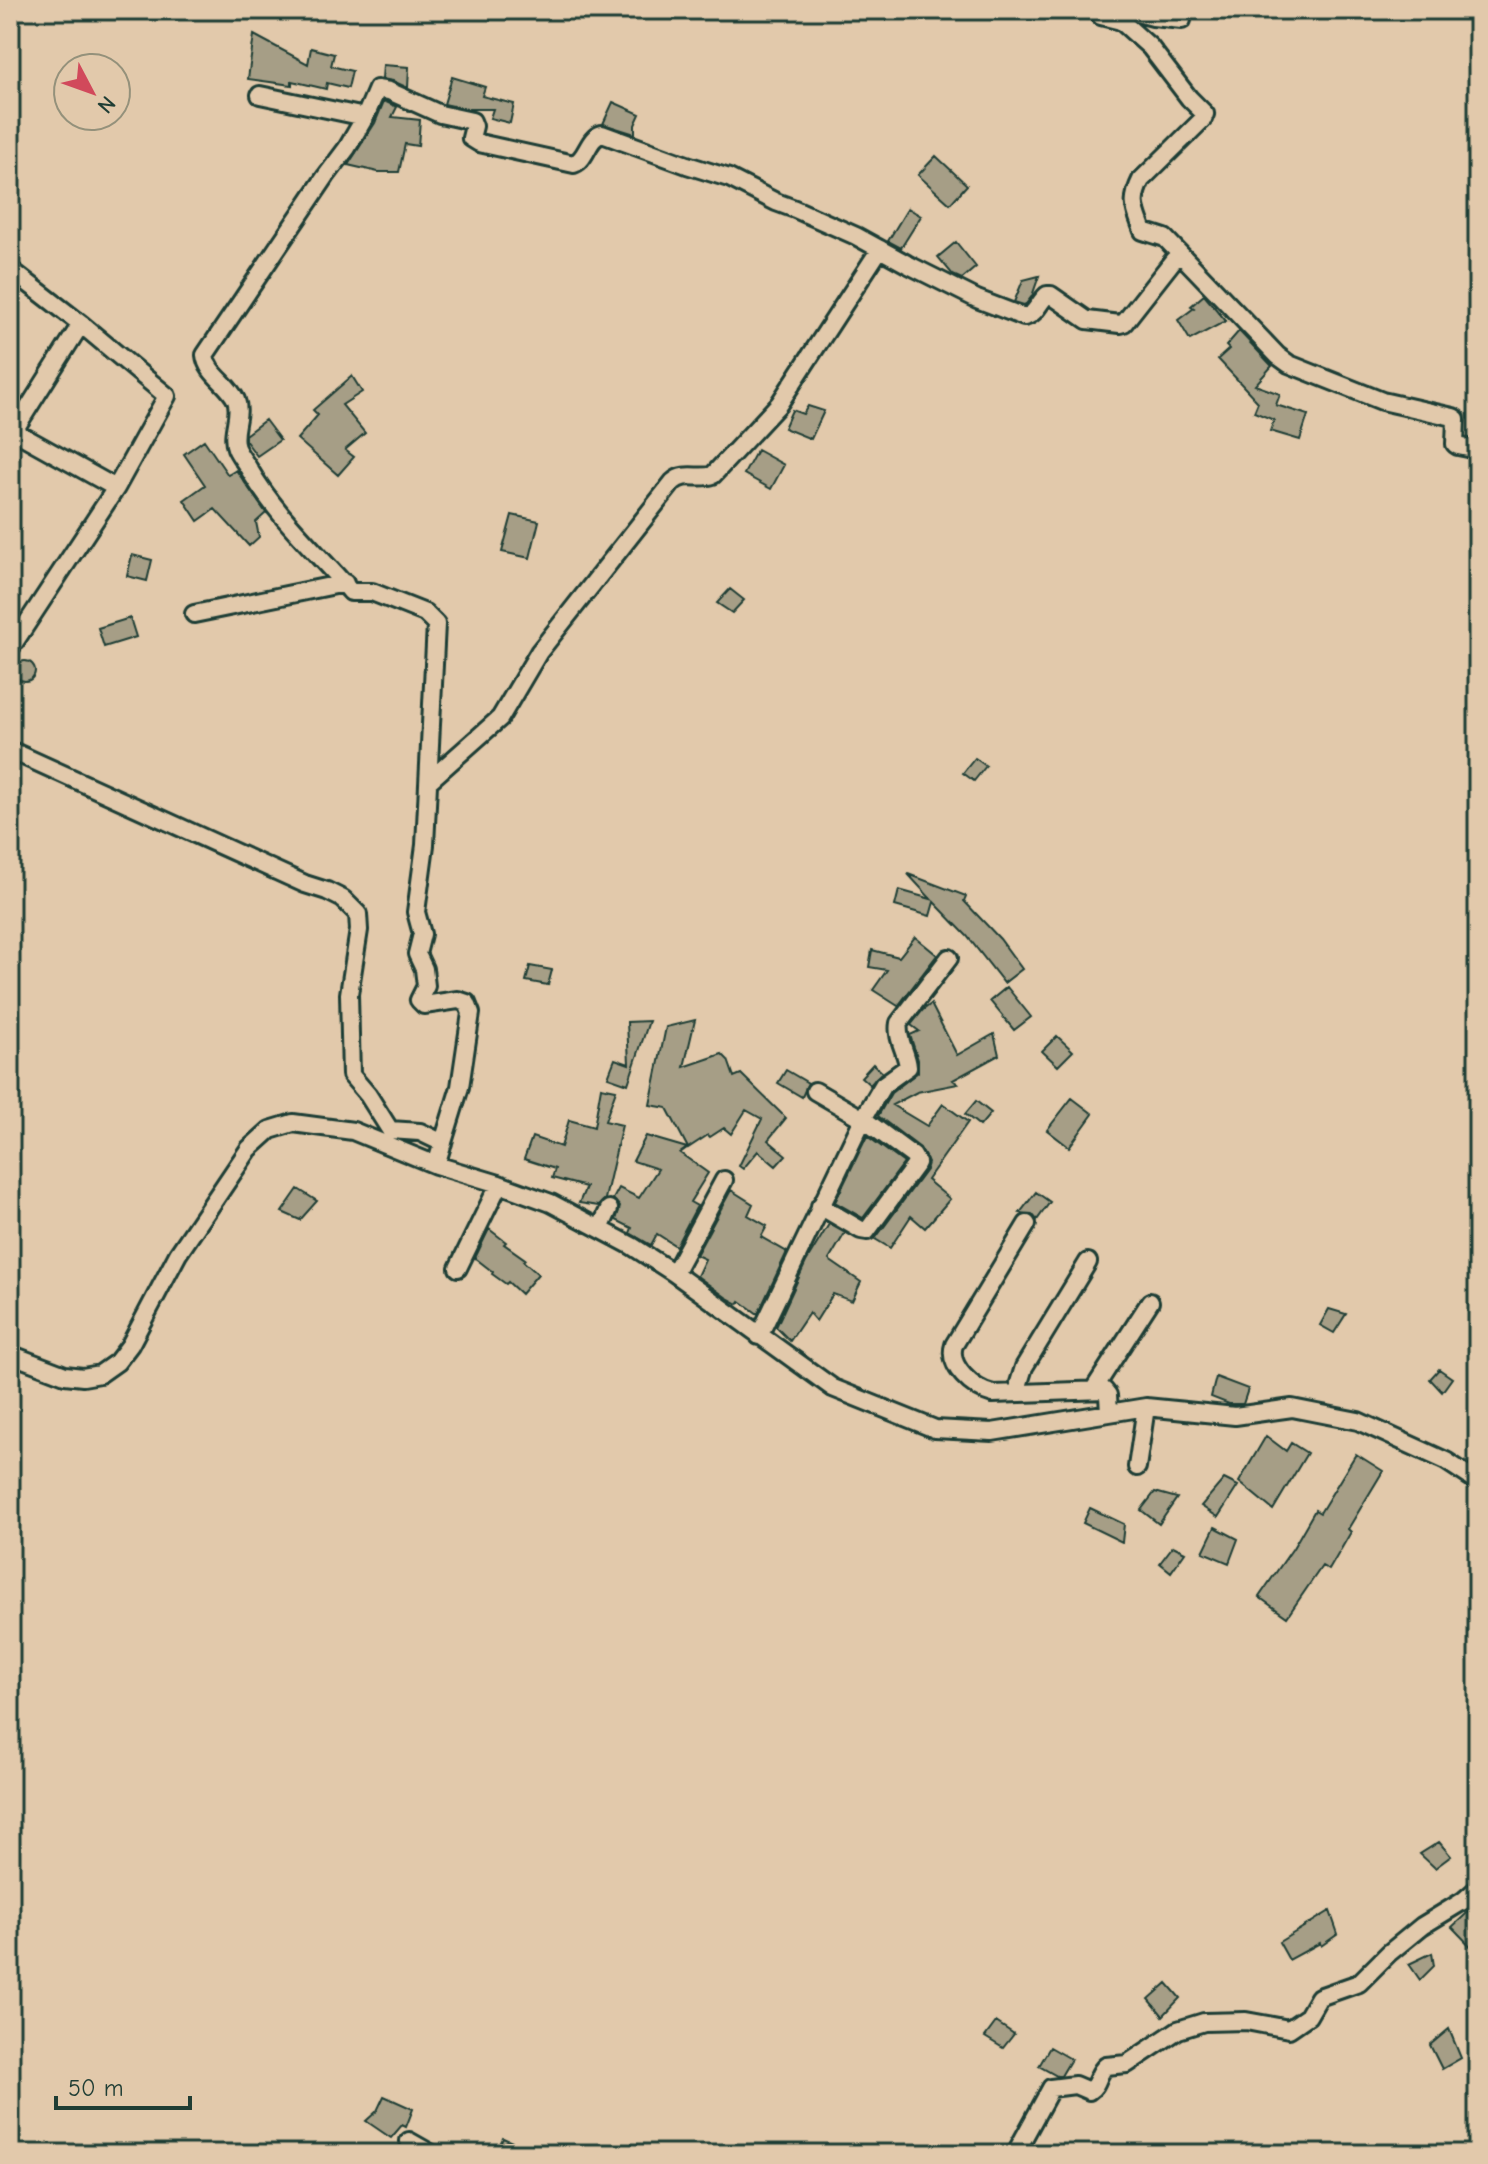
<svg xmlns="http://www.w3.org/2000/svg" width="1488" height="2164" font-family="'Comic Neue',sans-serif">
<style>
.building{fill:#a69e86;stroke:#1f3d34;stroke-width:2}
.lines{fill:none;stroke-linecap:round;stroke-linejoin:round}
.minor-casing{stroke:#1f3d34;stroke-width:22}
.minor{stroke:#e2c9ab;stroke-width:16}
</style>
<rect width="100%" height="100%" fill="#e2c9ab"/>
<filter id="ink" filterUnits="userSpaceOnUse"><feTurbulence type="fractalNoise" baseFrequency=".0125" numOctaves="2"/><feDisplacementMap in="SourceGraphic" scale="16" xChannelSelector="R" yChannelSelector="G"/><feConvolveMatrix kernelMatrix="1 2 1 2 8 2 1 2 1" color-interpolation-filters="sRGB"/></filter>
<g filter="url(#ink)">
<!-- building -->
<path class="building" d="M254 35 308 64 311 48 334 54 331 66 352 71 348 88 327 83 326 89 292 81V85L248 79Z
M383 65 409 67 408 88 393 81 382 79Z
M452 77 485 87 482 96 514 104 510 123 490 118 493 109H467L444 104Z
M384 101 397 107 392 117 420 120 418 146 405 144 399 172H378L348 165 375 123Z
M613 102 640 114 635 125V134L603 124Z
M936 156 967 185 950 204 918 175Z
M908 208 921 216 901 248 888 241Z
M956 242 976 267 962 279 953 275 938 257Z
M1039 276 1032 296 1026 304 1024 305 1014 302 1023 280Z
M1204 295 1226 321 1190 340 1178 320 1194 308 1191 306Z
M1239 331 1272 366 1255 385 1280 394 1276 405 1308 415 1300 440 1270 431 1274 420 1254 412 1258 402 1218 359 1229 349 1226 346Z
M352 376 362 392 342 405 365 433 345 450 354 457 338 475 297 439 318 415 313 410Z
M808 406 824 411 811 439 784 428 792 410 803 414Z
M265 420 280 440 257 456 245 440V435Z
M204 440 228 475 236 470 266 513 256 522 259 537 249 546 215 509 198 521 184 500 205 485 184 454Z
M757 450 784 465 771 489 744 474Z
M512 515 539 521 530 558 502 552Z
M132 555 152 560 147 581 127 576Z
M730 589 744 600 732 613 717 603Z
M130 618 136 637 104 647 98 628Z
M15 671a10 10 0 1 1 20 0a10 10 0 1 1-20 0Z
M975 758 986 766 974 781 963 773Z
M908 874 966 896 964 901 1000 939 1022 969 1004 983 967 936 934 902 930 916 895 906 899 890 931 899Z
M915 937 937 955 898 1006 873 990 887 970 869 967 872 950 899 957Z
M530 966 552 970 548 985 526 981Z
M1007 987 1031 1017 1014 1030 990 1001Z
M931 1004 957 1055 994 1034 999 1055 953 1080 958 1084 917 1092 892 1105 927 1126 943 1104 968 1122 927 1180 950 1199 925 1228 911 1216 890 1248 875 1239 926 1170 928 1163 920 1148 878 1116 891 1093 918 1072V1060L910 1035 919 1031 911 1025 923 1010Z
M695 1020 684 1067 722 1054 728 1060 734 1077 741 1074 786 1118 768 1140 786 1155 776 1166 758 1151 743 1169 739 1166 762 1119 746 1110 731 1134 724 1128 710 1137 708 1135 688 1148 667 1108 650 1105 666 1027Z
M649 1021 628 1084 608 1077 615 1059 629 1064 627 1022Z
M1057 1036 1073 1051 1058 1066 1042 1051Z
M873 1064 882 1072 870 1085 861 1077Z
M786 1070 808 1083 802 1097 778 1083Z
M601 1087 616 1090 605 1121 622 1125 605 1199 598 1206 579 1203 586 1187 552 1178 555 1169 524 1159 532 1137 561 1147 569 1120 594 1127Z
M1072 1098 1093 1114 1069 1147 1047 1130Z
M976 1101 991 1113 980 1126 965 1114Z
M646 1136 687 1148 680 1153 708 1173 690 1202 697 1206 676 1246 657 1234 651 1245 630 1233 632 1228 616 1220 620 1207 613 1199 619 1188 639 1198 658 1169 633 1161Z
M867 1136 904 1163 863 1218 835 1202Z
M298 1189 317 1201 300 1220 282 1212Z
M731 1190 753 1204 748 1215 767 1226 761 1237 787 1252 758 1314 740 1301 738 1304 727 1298 697 1276 705 1259 696 1255Z
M1036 1192 1050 1202 1037 1220 1032 1214 1020 1213Z
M829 1224 845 1233 829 1260 861 1282 852 1301 833 1294 816 1321 809 1313 790 1341 776 1327 806 1262Z
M489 1229 506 1242 504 1244 525 1259 523 1261 538 1274 521 1294 508 1282 506 1284 492 1274 493 1272 475 1258Z
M1329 1309 1346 1314 1334 1333 1320 1325Z
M1439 1369 1452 1378 1442 1392 1430 1379Z
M1216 1377 1248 1389 1243 1404H1229L1211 1397Z
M1266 1436 1286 1451 1291 1443 1307 1453 1273 1510 1239 1482Z
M1356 1454 1383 1471 1348 1529 1351 1532 1329 1570 1322 1566 1287 1617 1259 1597 1293 1548 1315 1510 1320 1513Z
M1224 1479 1238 1486 1218 1517 1201 1506Z
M1155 1492 1177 1498 1159 1524 1141 1510Z
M1090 1508 1124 1524 1122 1542 1083 1523Z
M1215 1527 1238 1539 1229 1563 1203 1552Z
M1173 1546 1185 1552 1171 1572 1160 1563Z
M1439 1842 1451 1856 1435 1868 1420 1854Z
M1478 1903V1954L1452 1927Z
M1330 1911 1338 1934 1321 1946 1320 1943 1289 1960 1279 1942Z
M1432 1953 1434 1966 1420 1980 1409 1964Z
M1167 1983 1180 1998 1163 2016 1149 1999Z
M996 2022 1014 2034 1003 2048 985 2037Z
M1449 2029 1461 2058 1442 2069 1430 2045Z
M1050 2047 1071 2059 1061 2076H1057L1039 2066Z
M384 2096 413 2109 406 2127 402 2125 391 2138 366 2121 377 2111Z
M503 2138 539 2154H495Z"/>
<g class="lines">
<!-- minor casing -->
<g class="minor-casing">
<path id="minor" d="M1102 10 1101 16 1121 21 1150 47 1189 98 1205 114 1203 119 1141 180C1130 202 1135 209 1143 231L1165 238 1278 356 1289 364 1382 401 1453 417 1456 419 1455 444 1458 446 1478 450
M1126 10 1153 17 1182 20
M260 95 365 117
M10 269 81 324 167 396 116 488 10 649
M10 429 116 488
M10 437 81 324
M194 614 345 583
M10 750 305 884 327 891 343 899 358 914 359 930 349 994 351 1075 368 1095 390 1130 420 1132 443 1143
M429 781 500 718 539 652 673 482C685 471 699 480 713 475L779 404 880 249
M815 1091 863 1119 913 1156 917 1163 867 1231 861 1230 820 1206
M436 1165 460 1087 471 1013 467 1003 458 1000 424 1005 419 1000 426 986 424 969 417 954 422 934 416 912 425 845 436 624 425 613 372 592H351C317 552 276 516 249 469 245 462 239 455 236 448 230 432 242 415 236 400 228 383 207 374 205 355L326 176 347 148 365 117 377 89 389 91 440 114 472 121 474 126 471 138 479 143 574 164C588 158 587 138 602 134L687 165 729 178 776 202 795 209 856 236 907 264 977 299 1024 317C1036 315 1038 303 1047 295H1051L1087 320 1120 324 1124 323 1179 253
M1027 1224 954 1345C947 1366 973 1389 993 1394L1104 1390 1108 1395 1109 1413
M600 1229 609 1209
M458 1268 499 1184
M674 1273 724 1180
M759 1336 863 1119 883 1085 908 1067C907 1052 896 1039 899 1023L949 958
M10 1354 65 1375 83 1377 100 1374 117 1362 130 1345 178 1254 249 1149 270 1130 293 1123 353 1131 436 1165 499 1184 551 1203 632 1246 674 1273 833 1388 935 1429 992 1432 1146 1407 1235 1416 1292 1408 1358 1421 1446 1461 1478 1482
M1094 1389 1150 1302
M1019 1393V1383L1024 1367 1088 1262
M1137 1467 1146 1407
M409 2141 432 2154
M1015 2154 1051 2088 1075 2085 1089 2091C1099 2085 1097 2073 1106 2066L1127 2064 1178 2030 1204 2022 1246 2021 1289 2029 1308 2016 1319 1997 1359 1983 1389 1953 1422 1926 1463 1901 1478 1888"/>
</g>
<!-- minor -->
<use href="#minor" class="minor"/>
</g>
</g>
<!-- margin -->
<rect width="1488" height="2164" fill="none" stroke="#e2c9ab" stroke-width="40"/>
<rect x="20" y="20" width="1448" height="2124" fill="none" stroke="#1f3d34" stroke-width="3" filter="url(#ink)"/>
<!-- north arrow -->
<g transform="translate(92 92) rotate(131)"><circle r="38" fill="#e2c9ab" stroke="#94917b" stroke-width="2"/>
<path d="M0-6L14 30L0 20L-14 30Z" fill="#d1495b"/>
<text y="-12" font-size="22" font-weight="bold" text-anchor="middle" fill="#1f3d34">N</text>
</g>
<!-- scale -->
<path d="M56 2096v12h134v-12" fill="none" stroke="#1f3d34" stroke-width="4"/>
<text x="68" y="2096" font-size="24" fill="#1f3d34" stroke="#e2c9ab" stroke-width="6" paint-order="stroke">50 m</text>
</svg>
